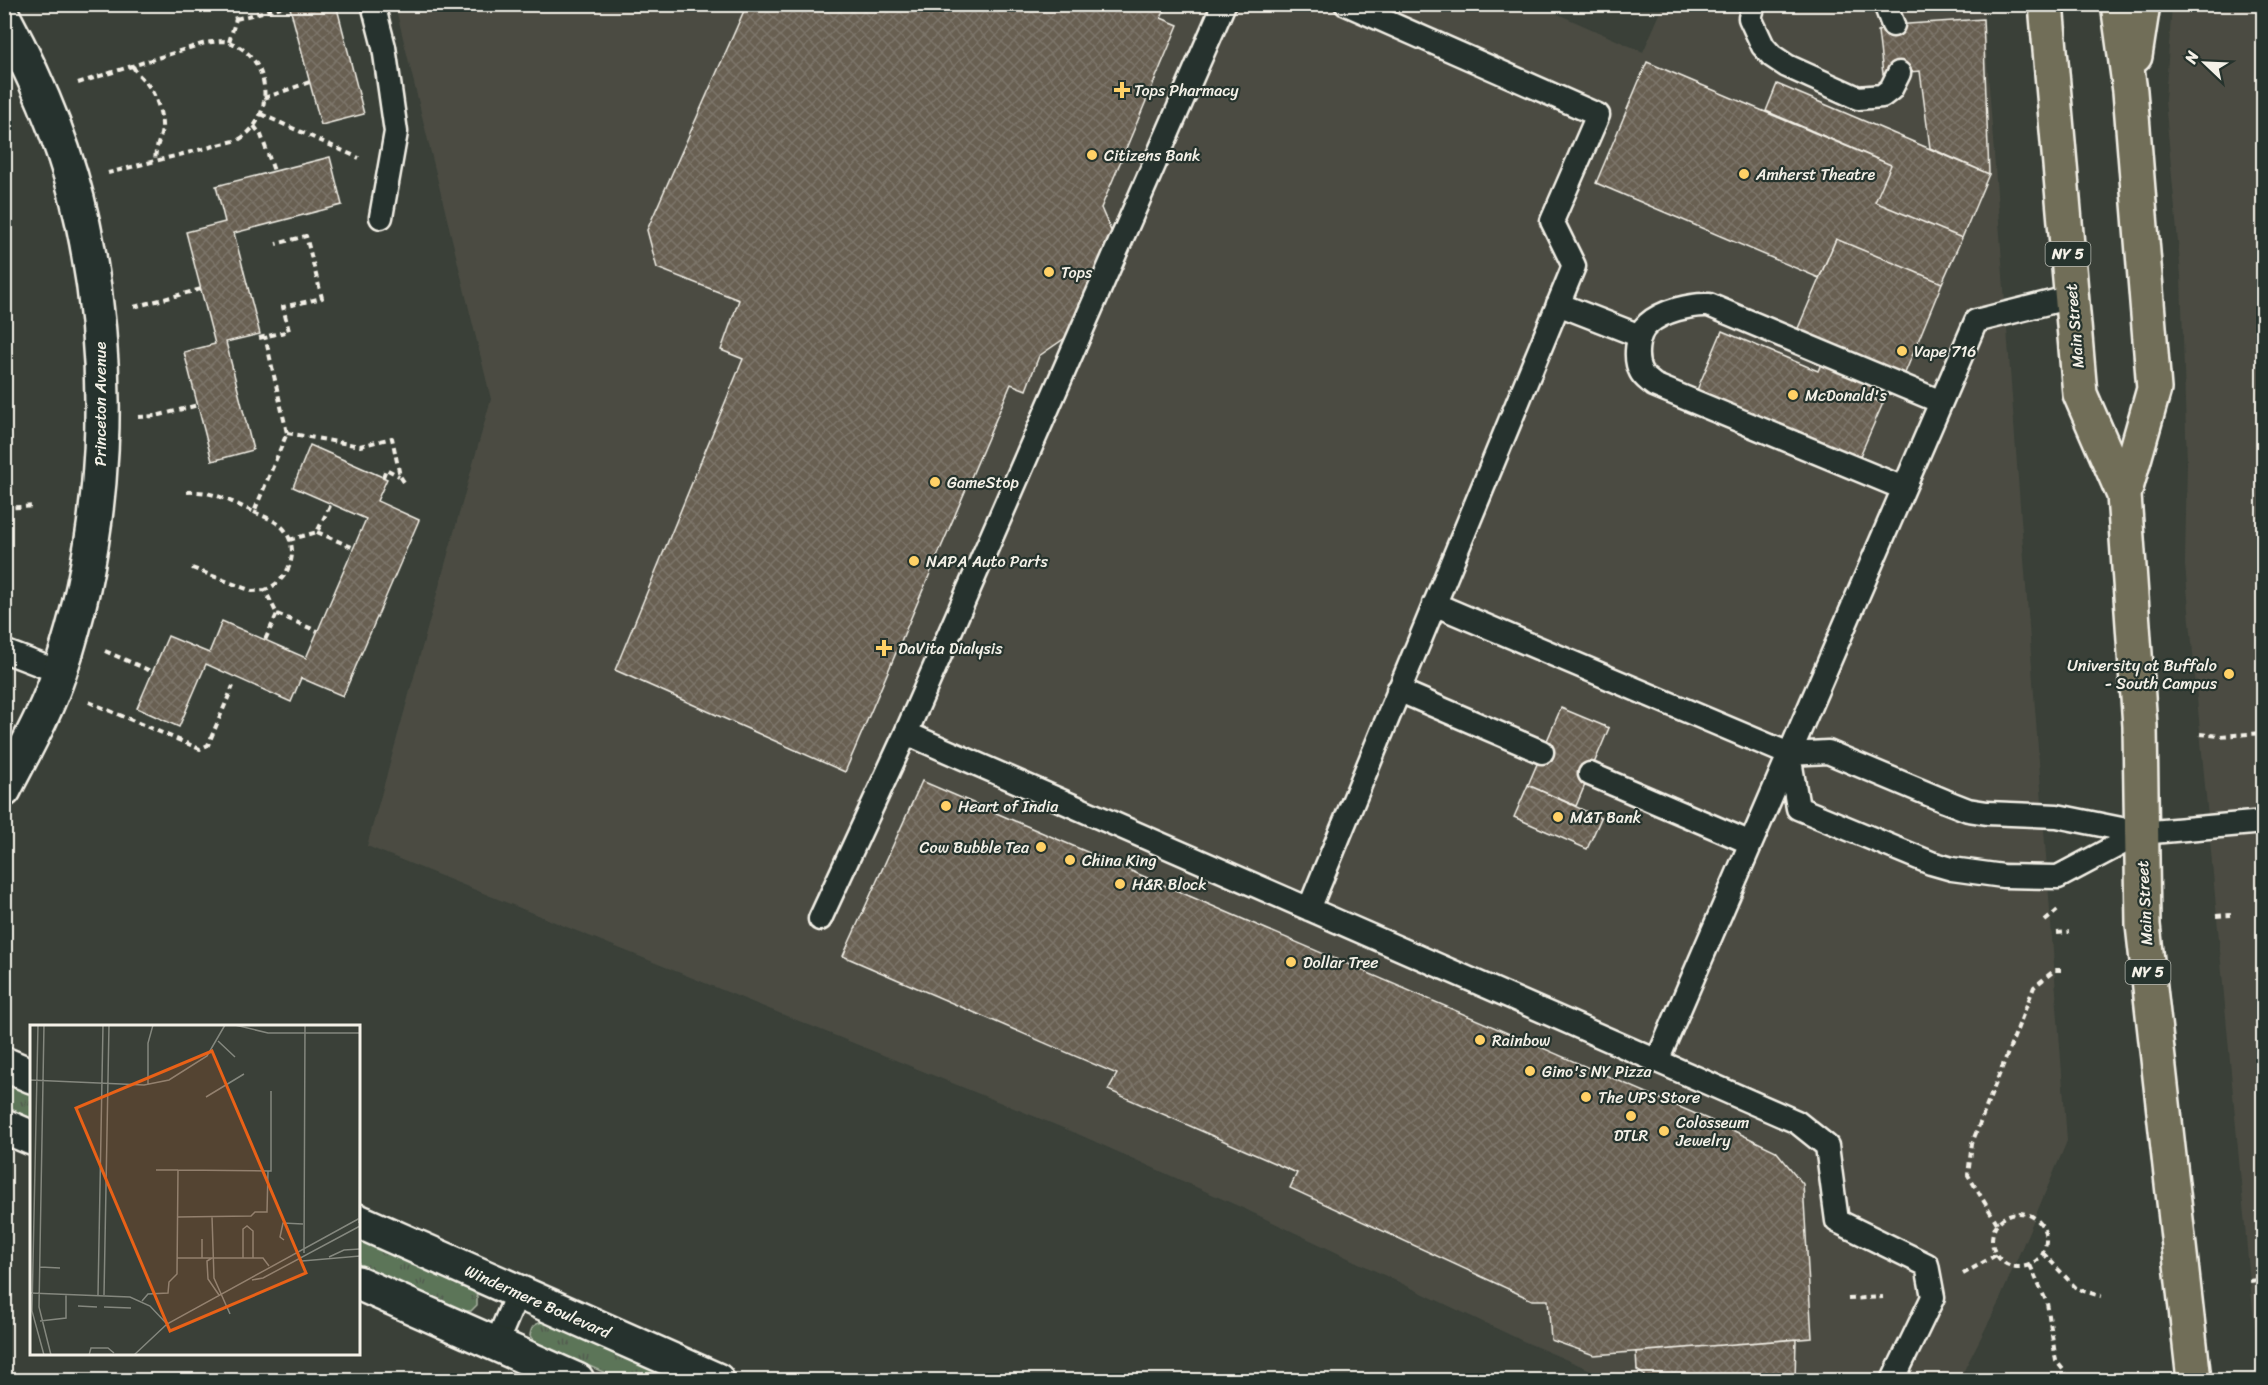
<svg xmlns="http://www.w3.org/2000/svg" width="2268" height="1385" font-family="Sriracha,sans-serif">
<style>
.built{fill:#4b4c43}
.grass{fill:url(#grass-tufts);stroke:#a8b2a0;stroke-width:1.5}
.building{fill:url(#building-cross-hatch);stroke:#f4f1e8;stroke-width:1.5}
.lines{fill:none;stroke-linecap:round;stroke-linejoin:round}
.service-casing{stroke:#f4f1e8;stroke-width:27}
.minor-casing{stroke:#f4f1e8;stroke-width:38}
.primary-casing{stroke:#f4f1e8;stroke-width:38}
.path{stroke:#f4f1e8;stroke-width:4;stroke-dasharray:6 4.5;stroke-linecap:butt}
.service{stroke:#26332d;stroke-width:22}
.minor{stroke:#26332d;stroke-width:33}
.primary{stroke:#716e59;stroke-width:33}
.poi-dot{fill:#ffd166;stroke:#26332d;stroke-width:2}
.labels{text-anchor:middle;stroke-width:4.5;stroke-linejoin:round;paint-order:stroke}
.shield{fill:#26332d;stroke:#b6b8b0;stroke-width:1.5}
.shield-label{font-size:15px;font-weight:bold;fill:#f4f1e8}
.poi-label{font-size:16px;fill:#f4f1e8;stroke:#26332d;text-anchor:start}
.street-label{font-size:16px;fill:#f4f1e8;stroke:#26332d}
.inset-road{fill:none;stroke:#84877e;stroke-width:1.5}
.view{fill:#e96117;fill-opacity:0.15;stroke:#e96117;stroke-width:3}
.inset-edge{fill:none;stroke:#f4f1e8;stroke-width:3}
</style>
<defs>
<pattern id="grass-tufts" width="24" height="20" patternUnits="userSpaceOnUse" patternTransform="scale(1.5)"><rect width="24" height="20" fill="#5c7459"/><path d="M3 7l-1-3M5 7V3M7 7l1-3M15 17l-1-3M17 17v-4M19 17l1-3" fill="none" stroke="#525c4f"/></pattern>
<pattern id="building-cross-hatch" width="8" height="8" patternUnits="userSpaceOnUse" patternTransform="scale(1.5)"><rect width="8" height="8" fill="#675e51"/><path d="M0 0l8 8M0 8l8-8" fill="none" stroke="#7d766a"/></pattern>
</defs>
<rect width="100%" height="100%" fill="#3a4038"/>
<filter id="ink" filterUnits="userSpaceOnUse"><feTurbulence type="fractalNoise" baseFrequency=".0167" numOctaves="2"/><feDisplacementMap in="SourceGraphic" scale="12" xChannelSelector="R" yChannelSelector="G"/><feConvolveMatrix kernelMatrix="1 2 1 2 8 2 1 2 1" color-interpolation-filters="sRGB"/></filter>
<g filter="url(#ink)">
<!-- built -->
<path class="built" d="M1535 4 1643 52 1664 5H1983L2067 1141 1998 1304 1959 1380H1614L1523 1341 1245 1209 1078 1134 367 846 491 399 395 5Z
M2172 5H2263V1380L2256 1339 2250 1281 2185 565 2187 463 2181 275 2165 100Z"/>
<!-- grass -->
<path class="grass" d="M4 1079 31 1091V1120L5 1108Z
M359 1238 471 1289 477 1296V1305L471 1311H461L359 1266Z
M543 1322 674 1380H621L535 1342 530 1336C531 1327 534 1324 543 1322Z"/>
<!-- building -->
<path class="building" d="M336 4 364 114 321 125 289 4Z
M747 4H1168L1161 18 1178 25 1101 208 1114 238 1068 336 1039 356 1026 390 1011 384 845 772 615 670 743 359 721 350 739 300 657 268 647 230Z
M1983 19 1989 174 1930 148 1920 71 1883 74 1878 31 1893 25Z
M1647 62 1891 165 1875 202 1962 238 1942 283 1836 239 1819 278 1596 183Z
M1777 84 1989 174 1962 238 1875 202 1891 165 1766 111Z
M330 157 342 205 234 233 260 334 226 342 253 450 212 461 184 352 215 344 186 232 225 222 216 186Z
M1836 239 1942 283 1903 378 1796 333Z
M1722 331 1818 371 1821 364 1880 389 1875 400 1883 403 1859 458 1697 390Z
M310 445 387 479 377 501 419 520 343 696 301 678 291 702 206 664 179 727 137 708 168 636 209 653 222 621 306 658 366 519 293 487Z
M1561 708 1609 728 1576 806 1528 785Z
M922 781 1726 1127 1776 1151 1803 1184 1812 1338 1594 1355 1551 1340 1548 1300H1532L1290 1188 1297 1173 1108 1090 1117 1074 843 956Z
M1528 785 1601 818 1587 849 1514 817Z
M1796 1339 1795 1380H1642L1644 1375 1637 1370 1636 1352Z"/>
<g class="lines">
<!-- service casing -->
<g class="service-casing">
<path id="service" d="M373 4 384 47 396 132 381 217
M1224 4 906 733 1797 1122 1827 1146 1837 1221 1927 1265 1933 1297 1893 1380
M1754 4 1750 18 1763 46 1772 56 1787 66 1858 98 1882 96 1891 89 1899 73
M1885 4 1893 25
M1558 304 1640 336
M1903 488 1654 385C1650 381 1643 377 1641 372 1634 359 1636 334 1648 324 1662 311 1691 304 1709 305L1941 402
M1434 604 1789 754 1828 752 1945 801 1968 810 1987 813 2057 816 2141 833 2264 822
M4 651 59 672
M1398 690 1542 752
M1789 754 1798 808 1931 863 1952 869 2003 876 2058 877 2141 833
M1590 774 1751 843
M1309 909 1574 266 1552 221 1598 115 1346 4
M820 919 906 733
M1657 1061 1976 321 2071 297
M496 1344 518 1292"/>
</g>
<!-- minor casing -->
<g class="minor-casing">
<path id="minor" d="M4 18C39 83 68 152 83 224 114 371 108 529 60 671 46 713 24 751 4 790
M4 1064 32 1076
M4 1126 32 1138
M358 1221 717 1380
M358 1283 577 1380"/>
</g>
<!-- primary casing -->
<g class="primary-casing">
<path id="primary" d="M2046 4 2080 394 2124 495 2140 726 2143 925 2194 1380
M2118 4 2130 91 2154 389 2124 495
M2135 56 2143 4"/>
</g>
<!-- path -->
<path class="path" d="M236 19 289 5
M229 42 236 19 232 4
M133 66C136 74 143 78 148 85 156 96 161 111 162 124 163 137 153 150 156 161
M78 83 205 43C213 42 221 40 229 42 272 57 277 118 238 140L108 173
M264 98 310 82
M261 114 359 158
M254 126 261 135 274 171
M134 307 201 289
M259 338 289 331 283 307 322 298 306 236 276 244
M138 417 156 416 198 405
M287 433 360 446 392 438 400 476 406 485
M383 477 386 469 399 476
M187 492C213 490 231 502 254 512L287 433 265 336
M4 508 35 506
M254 512C265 517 280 522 286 532 300 554 288 581 265 590
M317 532 354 548
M289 540 317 532 331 504
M192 568 252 591 265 590 277 614 265 640
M277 614 317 631
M105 651 153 672
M89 702 200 749 208 745 233 686
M2200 734 2219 736 2264 733
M2216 916 2231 915
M2045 921 2058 910
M2057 933 2069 932
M1992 1240a27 27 0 1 1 54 0a27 27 0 1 1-54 0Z
M1997 1223 1968 1175 1972 1143 2034 987 2055 970H2061
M2262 1247H2264
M2043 1253 2077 1289 2101 1296
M2030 1265 2047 1303 2056 1361 2066 1373
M1963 1274 1996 1255
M2250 1281 2264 1279
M1848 1299 1883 1297
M1564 1376 1573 1380"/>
<!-- service -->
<use href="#service" class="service"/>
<!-- minor -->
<use href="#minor" class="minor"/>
<!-- primary -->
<use href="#primary" class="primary"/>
</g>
</g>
<!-- markers -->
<g class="poi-dot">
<path d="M1119 81h6v6h6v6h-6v6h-6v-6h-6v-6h6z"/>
<circle cx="1092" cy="155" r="6"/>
<circle cx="1744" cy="174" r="6"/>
<circle cx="1049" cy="272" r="6"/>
<circle cx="1902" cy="351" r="6"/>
<circle cx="1793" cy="395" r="6"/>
<circle cx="935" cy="482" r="6"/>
<circle cx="914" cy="561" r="6"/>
<path d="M881 639h6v6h6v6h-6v6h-6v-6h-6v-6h6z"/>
<circle cx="2229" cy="674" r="6"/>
<circle cx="946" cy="806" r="6"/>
<circle cx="1558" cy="817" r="6"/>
<circle cx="1041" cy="847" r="6"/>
<circle cx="1070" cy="860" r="6"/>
<circle cx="1120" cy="884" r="6"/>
<circle cx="1291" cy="962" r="6"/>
<circle cx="1480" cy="1040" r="6"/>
<circle cx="1530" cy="1071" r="6"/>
<circle cx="1586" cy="1097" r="6"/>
<circle cx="1631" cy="1116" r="6"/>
<circle cx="1664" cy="1131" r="6"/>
</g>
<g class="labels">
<!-- shield labels -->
<g class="shield">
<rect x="2045.5" y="242" width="45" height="24" rx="4.5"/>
<rect x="2125.5" y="960" width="45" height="24" rx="4.5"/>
</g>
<g class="shield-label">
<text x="2068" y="259">NY 5</text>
<text x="2148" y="977">NY 5</text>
</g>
<!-- poi labels -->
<g class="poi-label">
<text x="1134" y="96">Tops Pharmacy</text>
<text x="1104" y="161">Citizens Bank</text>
<text x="1756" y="180">Amherst Theatre</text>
<text x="1061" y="278">Tops</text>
<text x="1914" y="357">Vape 716</text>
<text x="1805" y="401">McDonald's</text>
<text x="947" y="488">GameStop</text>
<text x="926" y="567">NAPA Auto Parts</text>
<text x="898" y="654">DaVita Dialysis</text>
<text x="2217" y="671" text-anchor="end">University at Buffalo<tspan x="2217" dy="18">- South Campus</tspan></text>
<text x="958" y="812">Heart of India</text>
<text x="1570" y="823">M&amp;T Bank</text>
<text x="1029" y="853" text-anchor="end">Cow Bubble Tea</text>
<text x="1082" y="866">China King</text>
<text x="1132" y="890">H&amp;R Block</text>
<text x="1303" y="968">Dollar Tree</text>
<text x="1492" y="1046">Rainbow</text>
<text x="1542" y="1077">Gino's NY Pizza</text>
<text x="1598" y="1103">The UPS Store</text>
<text x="1676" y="1128">Colosseum<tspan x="1676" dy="18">Jewelry</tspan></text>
<text x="1631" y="1141" text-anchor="middle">DTLR</text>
</g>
<!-- street labels -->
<g class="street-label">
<text transform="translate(2074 326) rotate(-95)" y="6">Main Street</text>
<text transform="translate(100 404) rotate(-90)" y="6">Princeton Avenue</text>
<text transform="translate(2144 903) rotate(-93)" y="6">Main Street</text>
<text transform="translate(538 1301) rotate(24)" y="6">Windermere Boulevard</text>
</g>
</g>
<!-- overview -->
<g transform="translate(30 1025)">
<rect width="330" height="330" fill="#3a4038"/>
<path class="inset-road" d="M8 0 2 286 14 330M14 0 9 282 21 330M205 0 238 8H330M188 16 205 32M0 55 114 60 139 55 177 31 195 0M118 60V18L123 0M176 72 214 49M126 145H148M238 146H241V66M182 192 184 253 200 289M329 198 330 20M254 215 250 212 253 198 273 199M274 228 275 0M299 232 314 225 330 224M147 233H233L239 241M172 233V214M182 233 177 236 178 254 189 270M213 233V204L217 201 223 206V233M272 236 330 231M10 242 30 243M222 255 233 253 330 201M0 268 100 272 120 281 137 299M68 270 73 0M74 270 79 0M112 276 118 269 138 268 139 257 147 249 148 145 238 146 237 187H225L221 191 147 192M48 281 67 282M74 282 101 283M10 296 36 293V269M59 330 61 323H78L84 328M104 330 137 299 330 193"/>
<path class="view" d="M182 26 276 248 140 306 46 83Z"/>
<rect width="330" height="330" class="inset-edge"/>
</g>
<!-- margin -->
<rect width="2268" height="1385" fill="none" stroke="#26332d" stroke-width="24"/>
<rect x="12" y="12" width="2244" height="1361" fill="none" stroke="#f4f1e8" stroke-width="2" filter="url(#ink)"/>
<!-- north arrow -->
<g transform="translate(2205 63) rotate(293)" stroke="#26332d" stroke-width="4.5" paint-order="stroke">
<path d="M0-4.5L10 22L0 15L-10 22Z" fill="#f4f1e8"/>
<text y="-9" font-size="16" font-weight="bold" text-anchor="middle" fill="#f4f1e8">N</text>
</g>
</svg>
